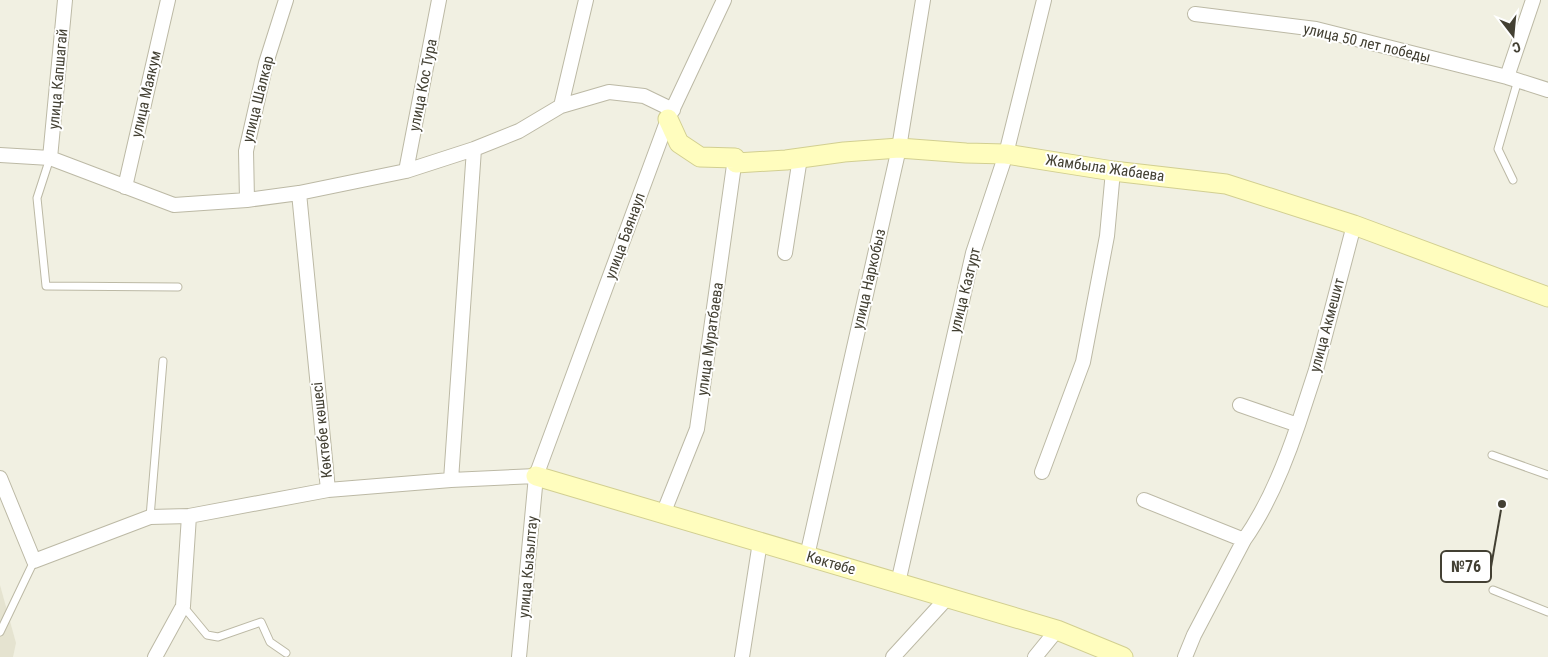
<svg xmlns="http://www.w3.org/2000/svg" width="1548" height="657" font-family="'Roboto Condensed',sans-serif">
<style>
.residential{fill:#e5e3d0}
.lines{fill:none;stroke-linecap:round;stroke-linejoin:round}
.lane-casing{stroke:#bcb9a5;stroke-width:9}
.street-casing{stroke:#bcb9a5;stroke-width:16}
.secondary-casing{stroke:#d2cf91;stroke-width:21}
.lane{stroke:#fff;stroke-width:7}
.street{stroke:#fff;stroke-width:14}
.secondary{stroke:#fffdbe;stroke-width:19}
.labels{text-anchor:middle;stroke-width:4;stroke-linejoin:round;paint-order:stroke}
.street-label{font-size:15px;fill:#434033;stroke:#fff}
.leader{fill:none;stroke:#434033;stroke-width:2}
.callout-dot{fill:#434033;stroke:#fff;stroke-width:2}
.callout{fill:#fff;stroke:#434033;stroke-width:2}
.callout-label{font-size:16px;text-anchor:middle;font-weight:bold;fill:#434033}
</style>
<rect width="100%" height="100%" fill="#f1f0e2"/>
<!-- residential -->
<path class="residential" d="M0 585 16 643 13 657H0Z"/>
<g class="lines">
<!-- lane casing -->
<g class="lane-casing">
<path id="lane" d="M50 158 37 198 46 286 178 287
M1513 180 1498 149 1518 80
M1492 455 1548 475
M150 517 163 361
M1493 590 1548 612
M183 606 207 635 218 637 261 622 270 642 286 653
M0 632 34 561"/>
</g>
<!-- street casing -->
<g class="street-casing">
<path id="street" d="M1195 14 1316 29 1507 77 1548 90
M1507 77 1533 0
M561 106 586 0
M0 155 50 158 174 205 247 200 299 193 406 171 474 149 519 131 561 106 609 92 644 96 673 110
M50 158 65 0
M406 171 439 0
M125 187 168 0
M299 193 328 490 451 480 536 476
M247 200 246 151 266 63 286 0
M785 253 800 158
M1240 405 1298 425C1285 464 1268 506 1244 540
M1298 425 1316 370 1354 225
M1042 472 1083 362 1107 236 1113 171
M0 478 34 561 150 517 189 516 328 490
M451 480 474 149
M1144 500 1244 540 1194 635 1185 657
M663 514 697 429 735 158
M807 556 899 148 923 0
M898 583 973 253 1006 154 1044 0
M155 657 183 606 189 516
M519 657 536 476 668 119 724 0
M742 657 760 542
M893 657 947 598
M1035 657 1057 630"/>
</g>
<!-- secondary casing -->
<g class="secondary-casing">
<path id="secondary" d="M668 119 679 143 700 157 735 158 736 163 786 160 844 152 899 148 966 153 1006 154 1113 171 1226 184 1354 225 1548 297
M536 476 1057 630 1123 657"/>
</g>
<!-- lane -->
<use href="#lane" class="lane"/>
<!-- street -->
<use href="#street" class="street"/>
<!-- secondary -->
<use href="#secondary" class="secondary"/>
</g>
<g class="labels">
<!-- street labels -->
<g class="street-label">
<text transform="translate(1367 43) rotate(13)" y="5">улица 50 лет победы</text>
<text transform="translate(58 79) rotate(-85)" y="5">улица Капшагай</text>
<text transform="translate(423 85) rotate(-79)" y="5">улица Кос Тура</text>
<text transform="translate(146 94) rotate(-77)" y="5">улица Маякум</text>
<text transform="translate(258 99) rotate(-76)" y="5">улица Шалкар</text>
<text transform="translate(1105 168) rotate(8)" y="5">Жамбыла Жабаева</text>
<text transform="translate(625 236) rotate(-70)" y="5">улица Баянаул</text>
<text transform="translate(869 279) rotate(-77)" y="5">улица Наркобыз</text>
<text transform="translate(965 290) rotate(-76)" y="5">улица Казгурт</text>
<text transform="translate(1327 325) rotate(-75)" y="5">улица Акмешит</text>
<text transform="translate(710 339) rotate(-82)" y="5">улица Муратбаева</text>
<text transform="translate(322 430) rotate(-96)" y="5">Көктөбе көшесі</text>
<text transform="translate(831 563) rotate(16)" y="5">Көктөбе</text>
<text transform="translate(528 567) rotate(-85)" y="5">улица Кызылтау</text>
</g>
</g>
<!-- callouts -->
<path class="leader" d="M1502 504L1491 567"/>
<circle class="callout-dot" cx="1502" cy="504" r="5"/>
<rect class="callout" x="1441" y="551" width="50" height="31" rx="5"/>
<g class="callout-label">
<text x="1466" y="572">№76</text>
</g>
<!-- north arrow -->
<g transform="translate(1513 35) rotate(164)" stroke="#ffffff" stroke-width="4" paint-order="stroke">
<path d="M0-4L9 19L0 12L-9 19Z" fill="#434033"/>
<text y="-8" font-size="14" font-weight="bold" text-anchor="middle" fill="#434033">С</text>
</g>
</svg>
